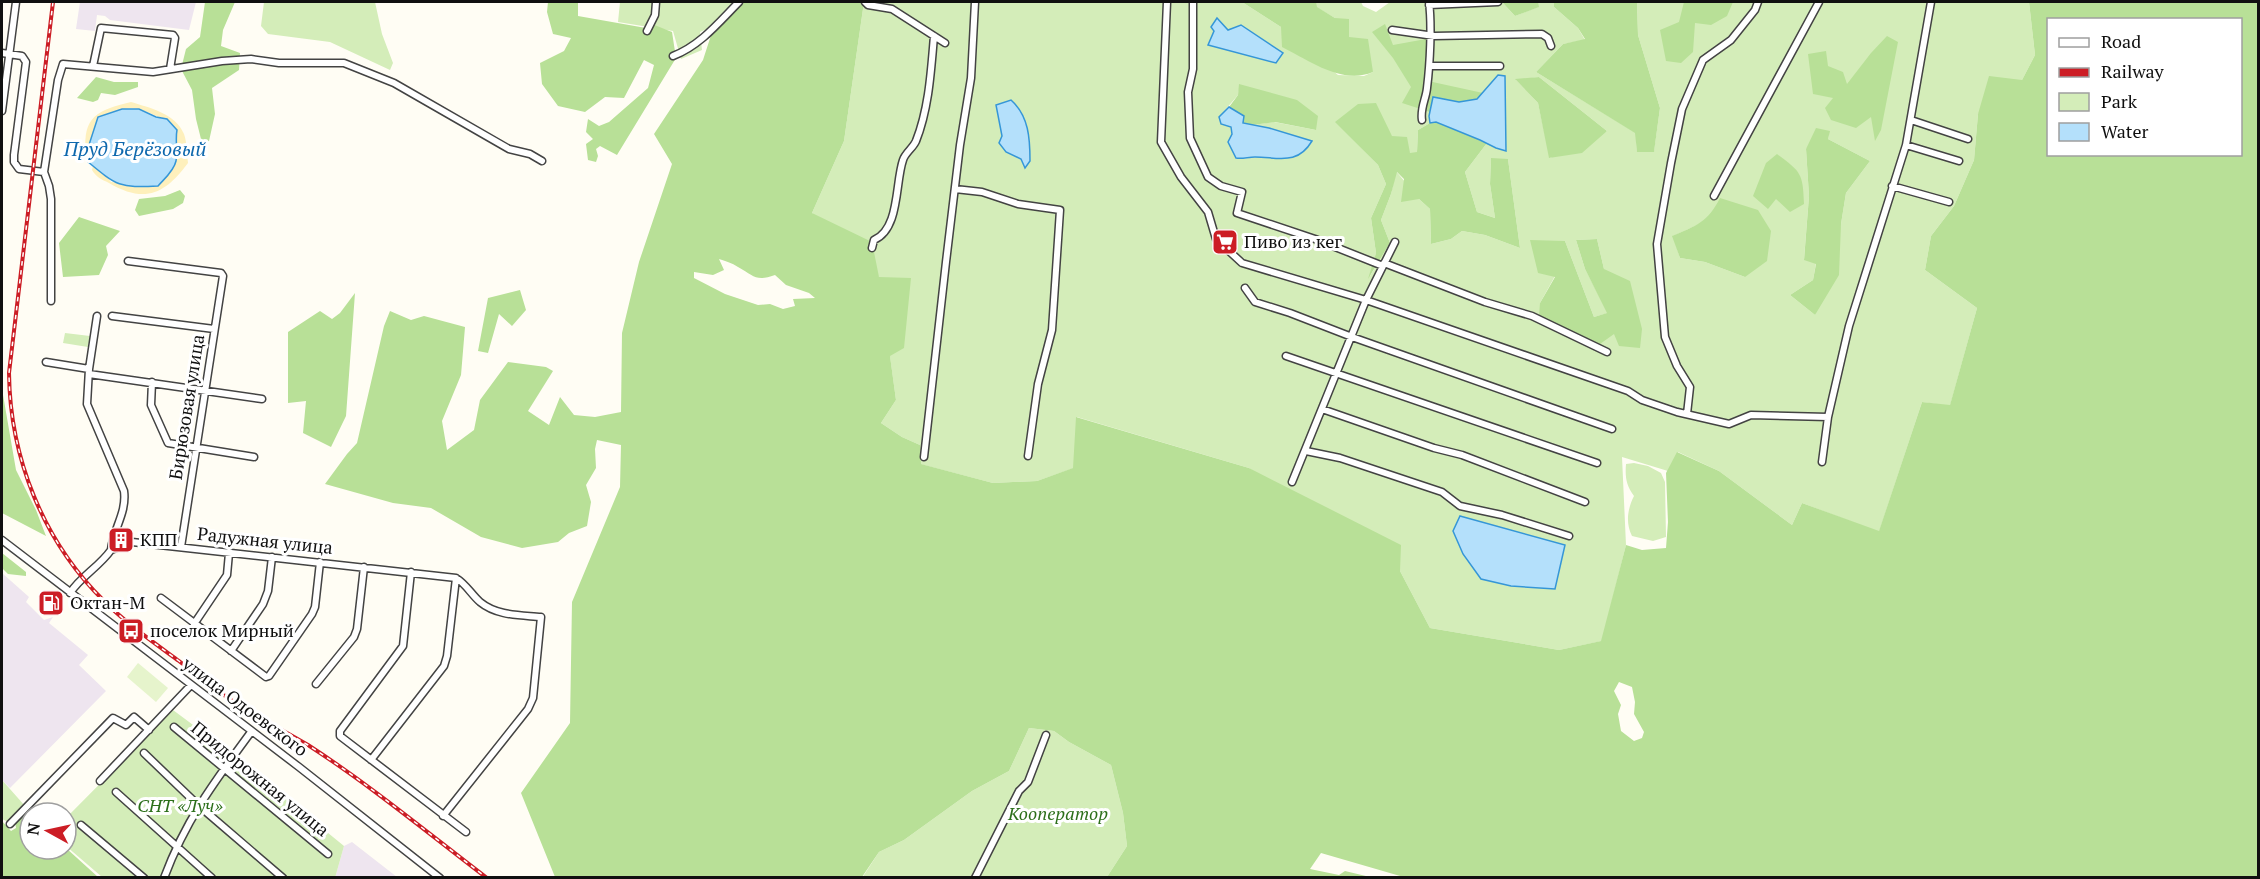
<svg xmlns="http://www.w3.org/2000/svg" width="2260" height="879" font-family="'PT Serif',serif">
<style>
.industrial{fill:#eee5ef}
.green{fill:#d4edb9;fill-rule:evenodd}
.forest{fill:#b8e097;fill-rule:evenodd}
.sand{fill:#fef0bc}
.pitch{fill:#e6f4cc}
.water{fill:#b4e0fb;stroke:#3596d7;stroke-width:1.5}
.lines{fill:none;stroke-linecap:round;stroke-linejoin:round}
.minor-casing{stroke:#434343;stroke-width:9}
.minor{stroke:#fff;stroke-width:6}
.rail-casing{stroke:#cc1d25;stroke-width:4}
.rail{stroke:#fff;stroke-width:1.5;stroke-dasharray:4.5;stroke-linecap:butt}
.labels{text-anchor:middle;stroke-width:6;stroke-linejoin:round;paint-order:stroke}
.poi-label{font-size:18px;fill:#101010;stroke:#fff;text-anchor:start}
.street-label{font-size:18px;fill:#101010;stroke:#fff}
.park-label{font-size:18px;font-style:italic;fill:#2c6f1a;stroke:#fff}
.water-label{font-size:20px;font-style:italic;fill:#0e68ad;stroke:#fff}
</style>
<rect width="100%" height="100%" fill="#fffdf4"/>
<!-- industrial -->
<path class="industrial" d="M80 2H196L189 30 110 20 105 16 97 15 95 31 76 29Z
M2 573 29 597 26 602 44 620 53 617 49 623 88 655 79 665 106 691 10 788 2 780Z
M352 842 397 877 335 878 344 846Z"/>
<!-- green -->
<path class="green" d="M264 2H375L382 34 393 63 390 70 330 42 268 34 261 26Z
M620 2H743L714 26 700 32 702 50 681 59 673 31 618 22Z
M864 2H1242L1281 27 1338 75 1364 76 1373 72 1335 18 1316 7V2H1361L1363 6 1376 12 1390 2H1502L1515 16 1538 7V2H1554V7L1578 28 1585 40 1563 44 1536 72 1636 133 1637 152 1654 151 1660 108 1638 35 1637 2H2029L2035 55 2022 80 1978 114 1974 160 1954 206 1931 236 1925 270 1977 308 1950 406 1922 402 1879 532 1802 503 1792 525 1719 471 1678 452 1668 471 1622 457 1626 545 1602 641 1559 650 1430 628 1400 571 1249 468 1077 417 1074 468 1037 481 993 483 920 464V445L902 437 881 423 896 400 879 277 812 213 844 141ZM1241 25 1283 53 1208 45 1214 30H1228ZM1539 77 1607 131 1550 158 1538 103 1516 80ZM1240 85 1316 130 1274 122 1252 125 1269 128 1311 141 1307 149 1243 159 1232 134 1231 127 1219 117 1238 95ZM1478 99 1506 150 1487 143 1465 172 1477 212 1495 218 1490 184 1491 159H1508L1520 248 1485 235 1462 231 1451 239 1431 244 1430 209 1419 199 1396 171 1391 194 1381 220 1390 243 1370 276 1376 253 1371 218 1386 184 1378 165 1336 122 1392 136 1410 153H1417L1418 130 1430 123 1429 116 1459 102ZM1011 100C1031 117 1025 143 1024 167L1021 159 999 143 1003 136 996 105ZM1829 131 1828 139 1870 161 1846 193 1841 224 1815 315 1790 295 1813 280 1816 263 1804 259 1809 196 1806 149ZM1714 211 1745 277 1705 262 1680 258 1673 236 1702 223ZM1597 239 1604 269 1614 334 1540 303 1555 276 1565 241 1594 317 1608 313 1585 269 1576 240Z
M65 333 90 336 88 347 63 343Z
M1634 463 1648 466 1661 473 1665 482 1666 537 1653 541 1632 536C1625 522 1628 508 1634 496 1626 485 1625 477 1626 464Z
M173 710 224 748 344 846 335 878 102 877 66 846V818Z
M1029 728 1054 731 1069 742 1111 765 1123 813 1127 846 1107 877 862 878 879 852 904 840 972 791 1009 771Z
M2 780 25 806 10 821H6L2 819Z"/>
<!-- forest -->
<path class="forest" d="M205 2H235L223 30 221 46 240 53 239 70 212 88 215 114 209 141 202 143 196 119 192 90 181 69 186 49 200 37Z
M548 2H578V16L646 28 652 24 672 32 676 58 617 155 600 146 596 149 598 156 596 162 588 160 586 144 593 139 586 132 588 119 599 126 609 122 648 88 654 65 644 60 624 98 605 97 585 112 558 106 542 84 540 63 564 51 571 38 553 34 547 12Z
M743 2H864L844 141 812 213 872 242 879 277 911 278 904 348 890 356 896 400 881 423 902 437 920 445 921 464 993 483 1037 481 1073 468 1076 417 1249 468 1401 545 1400 571 1430 628 1559 650 1601 641 1626 545 1642 550 1666 548 1668 522 1666 473 1677 452 1719 471 1792 525 1802 503 1879 531 1922 402 1950 405 1977 308 1925 270 1931 236 1954 206 1974 160 1978 114 1989 76 2022 80 2035 55 2029 2H2258V877L1407 878 1321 853 1310 869 1339 875 1345 871 1370 877H1107L1127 846 1123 813 1111 765 1069 742 1054 731 1029 728 1009 771 972 791 904 840 879 852 862 877H555L521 793 570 723 572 602 620 487 621 445 597 440 595 449 596 468 586 485 591 502 587 526 569 533 558 542 522 548 481 537 431 508 393 503 325 484 347 454 357 443 384 326 390 311 411 320 424 316 465 327 461 375 442 421 447 450 474 430 480 400 508 362 546 367 553 371 528 411 549 425 560 397 574 415 595 417 621 412 622 333 639 262 672 164 654 134 703 60 714 26ZM2048 20H2240V154H2048ZM719 259C725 261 732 263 738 267 754 276 756 282 775 275L786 285 809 293 815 298 793 299 795 306 783 309 770 304 758 305 725 294 694 278V272L713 275 724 270ZM1619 682 1632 687 1635 702 1634 714 1644 732 1642 738 1634 741 1621 731 1618 714 1621 705 1614 691Z
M1242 2H1316L1317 7 1335 18 1349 19V37L1368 39 1373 72C1342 85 1310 61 1282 47L1281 27Z
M1502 2H1538L1539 7 1515 16Z
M1554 2H1637L1638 35 1660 108 1654 152H1637L1635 133 1536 72 1563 44 1585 39 1578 28 1554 7Z
M1684 2H1733L1727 16 1711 25 1695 23 1693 52 1681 63 1666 61 1660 30 1679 22Z
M1385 24 1393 45 1426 39 1428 81 1483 93 1478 99 1459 102 1433 97 1430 112 1402 103 1411 87 1393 58 1372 32Z
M1887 36 1898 42 1881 130 1875 141 1871 117 1856 128 1831 120 1825 108 1833 98 1813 94 1808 54 1826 51 1828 66 1843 72 1847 84 1871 53Z
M96 77 114 82H138V87L115 95 101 93 98 100 93 102 77 98Z
M1539 77 1607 131 1582 153 1549 158 1538 103 1515 79Z
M1239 84 1297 100 1318 116 1316 130 1275 122 1252 125 1243 123 1229 107 1238 95Z
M1376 103 1392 136 1407 137 1410 153 1417 152 1418 130 1430 123 1436 122 1487 143 1465 172 1477 212 1495 218 1490 184 1491 158 1508 159 1520 248 1485 235 1462 231 1451 239 1431 244 1430 209 1419 199 1401 202 1404 179 1397 172 1391 194 1381 220 1390 243 1368 279 1376 253 1371 218 1386 184 1378 165 1335 122 1358 104Z
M1816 128 1830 131 1828 139 1870 161 1846 193 1841 224 1839 275 1815 315 1790 295 1813 280 1816 264 1804 260 1809 196 1806 149Z
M1777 154C1801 172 1803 173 1804 204L1790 212 1776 199 1768 209 1753 196 1766 163Z
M180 190 185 196 183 203 173 209 139 216 135 210 139 199 165 196Z
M1720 198 1758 210 1771 231 1767 261 1745 277 1705 262 1680 258 1672 236C1696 226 1708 222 1720 198Z
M79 217 120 231 106 246 108 255 99 275 63 277 59 243Z
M1597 239 1604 269 1630 281 1642 329 1640 348 1619 346 1614 334 1600 344 1539 316 1540 303 1555 277 1538 273 1530 240 1565 241 1594 317 1607 313 1585 269 1576 240Z
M520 290 526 310 512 326 499 314 488 353 478 351 488 298Z
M355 293 346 416 331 447 303 433 306 401 288 403V332L320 311 332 319 340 313Z
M2 389 16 470 36 510 46 536 2 513Z
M2 553 26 572V576L8 574 2 568Z
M37 808 40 813H30V849L66 848 98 877H2V821L11 831 16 828 15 821 26 811Z"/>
<!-- sand -->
<path class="sand" d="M131 102C150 108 175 113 184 134 187 142 187 154 188 163 165 194 145 204 109 183 101 179 97 178 92 170L93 166 103 172 111 182 158 186C180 154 179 156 166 119 156 117 148 111 138 109 123 106 112 114 98 117L86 154C82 116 98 110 131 102Z"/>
<!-- pitch -->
<path class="pitch" d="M138 663 168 688 156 702 127 677Z"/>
<!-- water -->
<path class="water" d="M1217 18 1228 30 1241 25 1283 53 1276 63 1208 45 1214 31 1211 27Z
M1498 75 1505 76 1506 151 1496 148 1480 140 1436 122 1430 123 1429 116 1433 97 1459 102 1477 99Z
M1011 100C1029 116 1030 139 1030 161L1025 168 1021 159 1006 152 999 143 1002 136 996 105Z
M1229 107 1244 116 1243 123 1269 128 1312 141C1297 166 1278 157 1255 157 1248 157 1243 159 1236 158L1228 142 1232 134 1231 127 1221 124 1219 117Z
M122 109H139L156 117 167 119 177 130C175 140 178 151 176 161 174 171 164 179 158 186 119 188 117 186 87 161L86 154 98 117Z
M1460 516 1565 545 1555 589 1511 586 1481 579 1463 554 1453 531Z"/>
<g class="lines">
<!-- minor casing -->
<g class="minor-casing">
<path id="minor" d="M865 2 868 5 892 9 945 43
M1167 2 1161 142 1181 177 1208 212 1216 239 1242 263 1366 300 1292 482
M1193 2V69L1188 92 1190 138 1208 177 1221 186 1242 192 1237 213 1315 239 1383 266
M1429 5 1498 2
M1392 30 1434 36 1542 34 1548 38 1551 46
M647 31 655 15 656 2
M2 53 22 56 26 62 14 155V162L19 169 44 172 58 80 63 64 153 72 222 61 251 59 279 63H344L394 83 509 149 530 154 542 161
M673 56C701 45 719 22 739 2
M93 66 101 28 173 35 175 38 170 69
M1430 66H1500
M2 111 16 2
M1422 120C1420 108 1426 99 1427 88 1430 64 1432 25 1429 2
M1911 120 1968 139
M1906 145 1959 161
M44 172 49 186 51 199V301
M1892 186 1949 202
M955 189 982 192 1018 204 1060 210 1052 330 1038 384 1028 456
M1714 196 1819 2
M1395 242 1366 300 1628 391 1642 400 1677 412 1729 424 1751 415 1828 417
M872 248 874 240C900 229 895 183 903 160 905 153 913 148 916 141 929 108 931 71 934 36
M128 261 221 273 223 276 181 547
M1384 263 1485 302 1532 316 1607 352
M1245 288 1255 302 1290 313 1352 337 1612 429
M97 316 89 369 87 404 124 491C127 513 113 529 111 550L132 542 456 578C466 584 471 594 480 602 497 616 520 615 541 617L533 698 528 709 443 816
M112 316 214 329
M1286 356 1597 463
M46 362 89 369
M89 374 262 399
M152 382 151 405 168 443 254 457
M1322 409 1434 448 1462 455 1585 502
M1687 414 1690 387 1677 366 1665 337 1657 244 1671 163 1682 109 1703 60 1731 40 1755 10 1758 2
M1306 451 1340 458 1442 492 1460 506 1502 515 1569 536
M924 457 946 262 960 145 971 78 975 2
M1822 462 1828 417 1849 326 1906 145 1931 2
M2 540 299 767 440 878
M411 572 403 646 340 731V736L466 832
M70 593C81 576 99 567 111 550
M161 598 266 677 269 676 312 614 315 607 320 562
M194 624 227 575 229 553
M231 651 263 604 268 591 272 557
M316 684 354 637 357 629 364 567
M174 727 328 854
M144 753 198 805 283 878
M371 760 444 666 447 656 456 578
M100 781 191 685
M116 792 212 878
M10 824 113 718 126 725 134 717 149 730
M81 825 144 878
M164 878C186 819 215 781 251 732
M975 878 1019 791 1028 782 1046 735"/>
</g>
<!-- minor -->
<use href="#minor" class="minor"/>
<!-- rail casing -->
<g class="rail-casing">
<path id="rail" d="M53 2 9 373C10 458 43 541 104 601 127 624 153 642 179 661 198 676 217 691 237 704 260 719 285 731 308 745 370 785 428 833 487 878"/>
</g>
<!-- rail -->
<use href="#rail" class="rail"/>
</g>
<!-- icons -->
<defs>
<g id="supermarket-square" transform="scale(1.35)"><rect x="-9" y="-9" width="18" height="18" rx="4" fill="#cc1d25" stroke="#fff"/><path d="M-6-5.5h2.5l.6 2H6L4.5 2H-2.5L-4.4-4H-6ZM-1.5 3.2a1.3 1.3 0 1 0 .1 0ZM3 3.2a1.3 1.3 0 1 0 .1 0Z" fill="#fff"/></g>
<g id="building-square" transform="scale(1.35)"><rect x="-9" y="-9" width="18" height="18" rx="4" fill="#cc1d25" stroke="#fff"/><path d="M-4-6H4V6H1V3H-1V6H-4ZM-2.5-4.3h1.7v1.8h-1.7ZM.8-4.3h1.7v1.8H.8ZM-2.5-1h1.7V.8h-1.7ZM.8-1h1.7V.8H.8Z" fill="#fff"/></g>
<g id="fuel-square" transform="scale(1.35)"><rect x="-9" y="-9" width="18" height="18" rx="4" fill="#cc1d25" stroke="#fff"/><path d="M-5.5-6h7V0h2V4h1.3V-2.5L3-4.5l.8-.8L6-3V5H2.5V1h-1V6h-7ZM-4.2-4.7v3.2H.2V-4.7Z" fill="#fff"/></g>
<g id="bus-square" transform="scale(1.35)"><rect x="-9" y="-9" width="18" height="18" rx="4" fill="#cc1d25" stroke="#fff"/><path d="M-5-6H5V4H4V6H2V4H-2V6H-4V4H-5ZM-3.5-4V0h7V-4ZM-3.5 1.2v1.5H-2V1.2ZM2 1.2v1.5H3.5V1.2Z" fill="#fff"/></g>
</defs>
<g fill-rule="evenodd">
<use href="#supermarket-square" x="1225" y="242"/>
<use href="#building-square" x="121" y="540"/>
<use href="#fuel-square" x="51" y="603"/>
<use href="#bus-square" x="131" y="631"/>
</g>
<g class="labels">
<!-- poi labels -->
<g class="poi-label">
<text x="1244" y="248">Пиво из кег</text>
<text x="140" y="546">КПП</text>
<text x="70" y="609">Октан-М</text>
<text x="150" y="637">поселок Мирный</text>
</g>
<!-- street labels -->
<g class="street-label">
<text transform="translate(187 407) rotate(-81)" y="6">Бирюзовая улица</text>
<text transform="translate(265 541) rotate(6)" y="6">Радужная улица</text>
<text transform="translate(245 707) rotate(37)" y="6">улица Одоевского</text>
<text transform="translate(260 779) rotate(39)" y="6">Придорожная улица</text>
</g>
<!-- park labels -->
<g class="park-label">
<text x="180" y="812">СНТ «Луч»</text>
<text x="1058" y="820">Кооператор</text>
</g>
<!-- water labels -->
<g class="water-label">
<text x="135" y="156">Пруд Берёзовый</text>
</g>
</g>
<!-- border -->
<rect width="2260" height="879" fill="none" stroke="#101010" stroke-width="6"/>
<!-- legend -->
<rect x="2047" y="18" width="195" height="138" fill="#ffffff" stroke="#9f9f9f" stroke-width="1.5"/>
<rect x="2059" y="38" width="30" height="9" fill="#ffffff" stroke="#9f9f9f" stroke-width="1.5"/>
<text x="2101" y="48" font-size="18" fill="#101010">Road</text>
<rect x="2059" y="68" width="30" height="9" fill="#cc1d25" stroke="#9f9f9f" stroke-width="1.5"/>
<text x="2101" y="78" font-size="18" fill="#101010">Railway</text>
<rect x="2059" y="93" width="30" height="18" fill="#d4edb9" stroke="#9f9f9f" stroke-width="1.5"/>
<text x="2101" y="108" font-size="18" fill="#101010">Park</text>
<rect x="2059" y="123" width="30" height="18" fill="#b4e0fb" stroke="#9f9f9f" stroke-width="1.5"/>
<text x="2101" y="138" font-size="18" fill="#101010">Water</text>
<!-- north arrow -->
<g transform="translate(48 831) rotate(278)"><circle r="28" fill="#ffffff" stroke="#9f9f9f" stroke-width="1.5"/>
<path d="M0-4.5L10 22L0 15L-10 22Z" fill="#cc1d25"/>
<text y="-9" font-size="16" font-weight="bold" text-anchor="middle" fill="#101010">N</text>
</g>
</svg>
